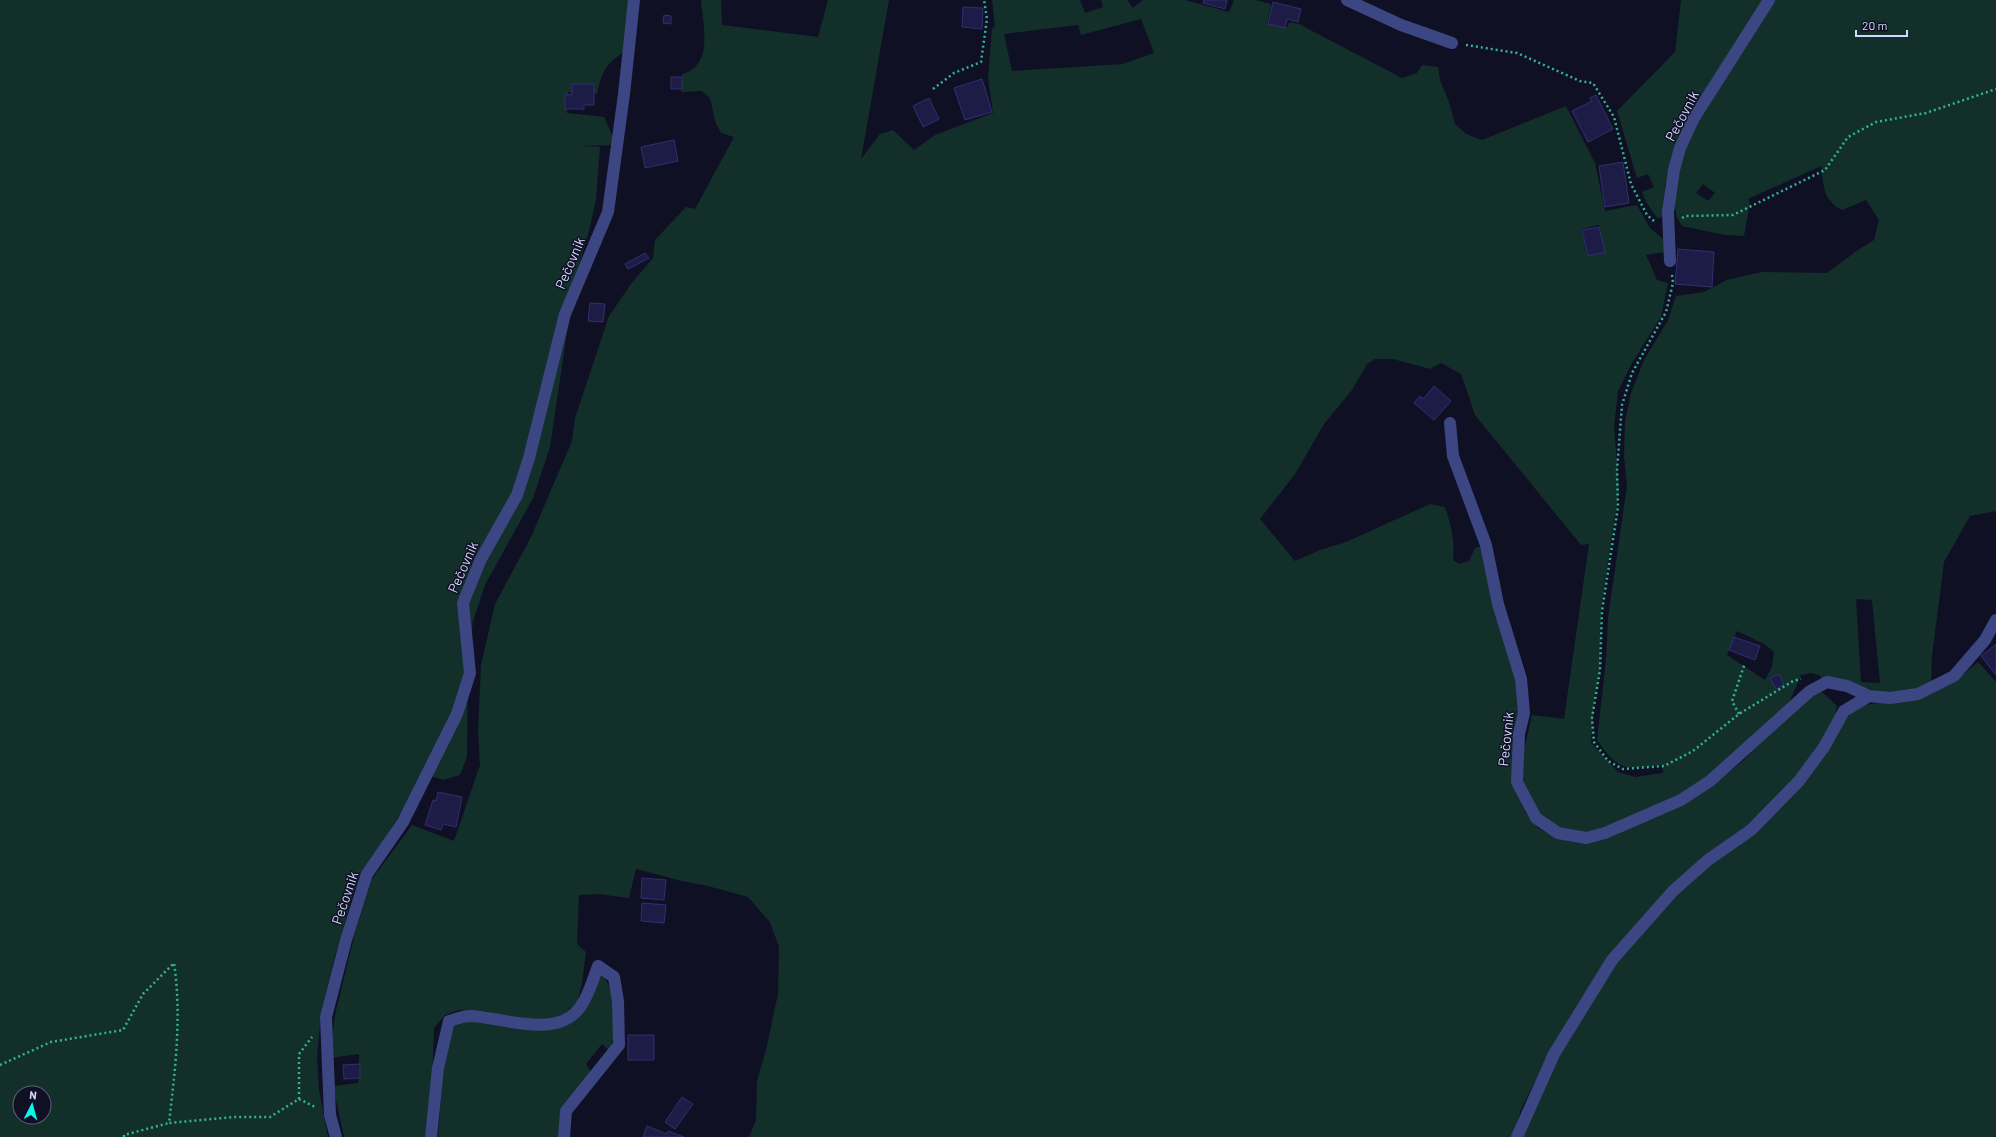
<svg xmlns="http://www.w3.org/2000/svg" width="1996" height="1137" font-family="Barlow,sans-serif">
<style>
.green{fill:#132f29;fill-rule:evenodd}
.building{fill:#1d1c46;stroke:#302f71}
.lines{fill:none;stroke-linecap:round;stroke-linejoin:round}
.path{stroke:#32b595;stroke-width:2.5;stroke-dasharray:2 3;stroke-linecap:butt}
.minor{stroke:#3c4683;stroke-width:12}
.labels{text-anchor:middle;stroke-width:3;stroke-linejoin:round;paint-order:stroke}
.street-label{font-size:14px;fill:#d5d8fe;stroke:#101025}
</style>
<rect width="100%" height="100%" fill="#101025"/>
<!-- green -->
<path class="green" d="M0 0H631L624 52C604 65 602 72 597 94L568 92 567 113 604 117 617 145 579 146 600 147 596 199 589 231 575 278 550 447 533 498 485 585 473 621 468 663 467 757 460 775 443 780 426 774 364 870 353 894 335 956 321 1014 317 1058 319 1090 328 1137H0ZM20 1093H44V1117H20Z
M701 0H721L722 25 818 37 828 0H889L861 159 880 134 893 130 914 150 935 135 993 113 988 78 992 29 995 26 992 0H1080L1085 13 1103 7 1101 0H1127L1133 8 1143 0H1185L1229 12 1234 0H1255L1271 4 1267 24 1288 27 1289 22 1299 24 1402 78 1417 73 1422 65 1438 67 1440 80 1449 102 1455 124 1466 134 1482 140 1566 106 1595 163 1605 211 1637 205 1650 228 1665 241 1664 252 1646 255 1657 280 1668 283 1661 317 1632 363 1618 391 1614 427 1619 490 1601 609 1600 671 1594 704 1591 743 1618 772 1635 777 1663 773 1662 765C1626 769 1620 773 1597 740L1606 660 1608 618 1627 486 1624 456 1625 422 1631 393 1644 360 1668 320 1676 296 1704 292 1727 280 1762 272 1827 273 1858 250 1874 240 1879 220 1866 200 1842 210C1822 199 1824 186 1821 166L1748 199 1750 203 1744 236 1725 235 1682 226 1677 218 1674 200 1683 154 1701 118 1775 0H1996V511L1970 516 1944 562 1932 656 1931 684 1913 692 1892 694 1822 679 1819 675 1811 673 1801 675 1789 703 1751 738 1691 790 1602 831 1584 833 1563 830 1533 810 1524 782 1522 770 1523 754 1532 715 1564 719 1589 544 1581 545 1475 415 1461 374 1441 363 1430 369 1393 359H1375L1367 364 1352 390 1324 424 1295 474 1260 519 1295 561 1320 550 1346 542 1430 504 1445 507C1451 525 1455 541 1453 560L1459 564 1469 561 1475 548 1484 546 1522 694 1517 792 1525 812 1538 828 1557 838 1580 843 1716 783 1744 760 1802 700 1821 691 1837 706 1835 716 1818 746 1790 785 1743 831 1656 902 1547 1057 1521 1109 1513 1137H749L756 1120 757 1081 766 1050 778 994 779 947 770 922 748 897 708 886 682 881 636 869 629 898 598 894 579 895 577 944 586 952 582 983 577 1003 559 1018 538 1020 459 1010 445 1015 434 1028 430 1137H344L333 1086 358 1083 359 1054 330 1058 335 1015 356 929 372 879 412 825 454 841 480 765 478 731 481 665 495 604 531 537 572 441 575 418 609 316 631 284 653 258 655 240 686 207 695 209 734 137 721 133 715 121 710 98 702 91 681 92 682 74C714 66 703 25 701 0ZM1141 19 1154 53 1123 64 1012 71 1004 34 1078 25 1081 35ZM1703 184 1715 193 1708 201 1696 193ZM1599 225 1604 252 1587 255 1581 229ZM1856 599 1872 600 1880 683 1861 682ZM1737 631 1764 644 1774 652 1772 667 1765 680 1727 655Z
M1681 0H1764L1673 154 1665 185 1664 217 1657 218 1646 202 1642 192 1654 187 1648 174 1637 178 1617 111 1675 52Z
M1978 662 1996 682V1137H1522L1555 1062 1617 960 1679 889 1758 829 1856 707 1881 702 1958 679Z
M597 974 603 975C618 998 617 1026 610 1051L602 1044 586 1064 593 1074C577 1092 553 1110 560 1137H438L446 1034 453 1025 468 1020 563 1026Z"/>
<!-- building -->
<path class="building" d="M1204 0H1227L1225 9 1203 3Z
M1273 2 1301 9 1298 22 1287 19 1285 28 1268 24Z
M963 7 983 8 982 29 962 27Z
M664 15 671 16V24L663 23Z
M671 77H682V89H671Z
M982 79 992 112 965 120 954 88Z
M572 84H594V105H584V109H565V94L572 95Z
M1596 95 1613 129 1588 142 1572 111 1592 101 1590 98Z
M929 98 939 119 923 127 913 106Z
M674 140 678 161 645 168 641 147Z
M1623 162 1629 203 1605 207 1599 166Z
M1599 227 1605 252 1588 256 1582 230Z
M1678 249 1714 252 1712 287 1675 284Z
M645 253 649 258 628 269 625 264Z
M590 303 605 304 603 322 588 321Z
M1434 386 1451 401 1434 420 1414 403 1420 396 1423 399Z
M1734 637 1760 646 1755 660 1729 650Z
M1996 644V675L1981 656Z
M1779 674 1784 684 1776 689 1770 678Z
M438 792 462 797 456 827 443 824 441 830 425 825 433 800 436 801Z
M642 878 666 880 664 900 641 898Z
M642 903 666 905 664 923 641 921Z
M628 1035H654V1060H628Z
M360 1064V1078L344 1079 343 1065Z
M682 1097 693 1104 675 1129 665 1122Z
M647 1126 667 1134 668 1131 684 1137H643Z"/>
<g class="lines">
<!-- path -->
<path class="path" d="M1466 45 1517 53 1580 81 1593 83 1614 117 1631 184 1647 215 1654 221
M933 89 954 73 981 62 987 19 984 0
M1682 218 1686 216 1733 215 1825 170 1848 137 1876 122 1926 113 1996 89
M1672 275 1673 283 1666 312 1632 373 1622 405 1617 470 1618 507 1602 611 1600 670 1592 718 1594 742 1608 761 1623 769 1664 766 1693 751 1739 714 1793 681 1801 679
M1739 714 1732 701 1745 663
M0 1065 51 1042 123 1030 143 994 174 963C182 1016 175 1071 169 1123L234 1117H270L299 1099V1054L312 1037
M299 1099 315 1107
M124 1137V1135L169 1123"/>
<!-- minor -->
<path class="minor" d="M1347 0 1401 25 1452 43
M1670 261 1668 212 1674 170 1680 148 1694 118 1769 0
M1450 423 1453 456 1486 545 1498 604 1521 679 1524 713 1519 734 1517 782 1536 818 1558 833 1586 838 1605 833 1681 800 1710 781 1810 691 1827 682 1847 686 1869 696
M336 1137 330 1115 326 1017 346 940 367 874 403 822 457 714 470 673 463 603 481 559 517 495 529 458 565 314 608 212 624 94 634 0
M431 1137 438 1068 449 1021C456 1019 463 1016 470 1016 500 1017 550 1037 575 1013 586 1003 593 980 598 966L614 977 618 1001 619 1045 566 1111 564 1137
M1517 1137 1554 1054 1612 960 1673 891 1708 860 1751 830 1799 781 1824 747 1844 711 1869 696 1890 698 1918 694 1954 676 1985 640 1996 620"/>
</g>
<g class="labels">
<!-- street labels -->
<g class="street-label">
<text transform="translate(1682 116) rotate(-62)" y="5">Pečovnik</text>
<text transform="translate(570 263) rotate(-67)" y="5">Pečovnik</text>
<text transform="translate(463 567) rotate(-66)" y="5">Pečovnik</text>
<text transform="translate(1506 739) rotate(-84)" y="5">Pečovnik</text>
<text transform="translate(345 898) rotate(-71)" y="5">Pečovnik</text>
</g>
</g>
<!-- north arrow -->
<g transform="translate(32 1105) rotate(6)"><circle r="19" fill="#101025" stroke="#5f607c"/>
<path d="M0-3L7 15L0 10L-7 15Z" fill="#06f9e6"/>
<text y="-6" font-size="11" font-weight="bold" text-anchor="middle" fill="#d5d8fe">N</text>
</g>
<!-- scale -->
<path d="M1856 30v6h51v-6" fill="none" stroke="#d5d8fe" stroke-width="2"/>
<text x="1862" y="30" font-size="12" fill="#d5d8fe" stroke="#101025" stroke-width="3" paint-order="stroke">20 m</text>
</svg>
